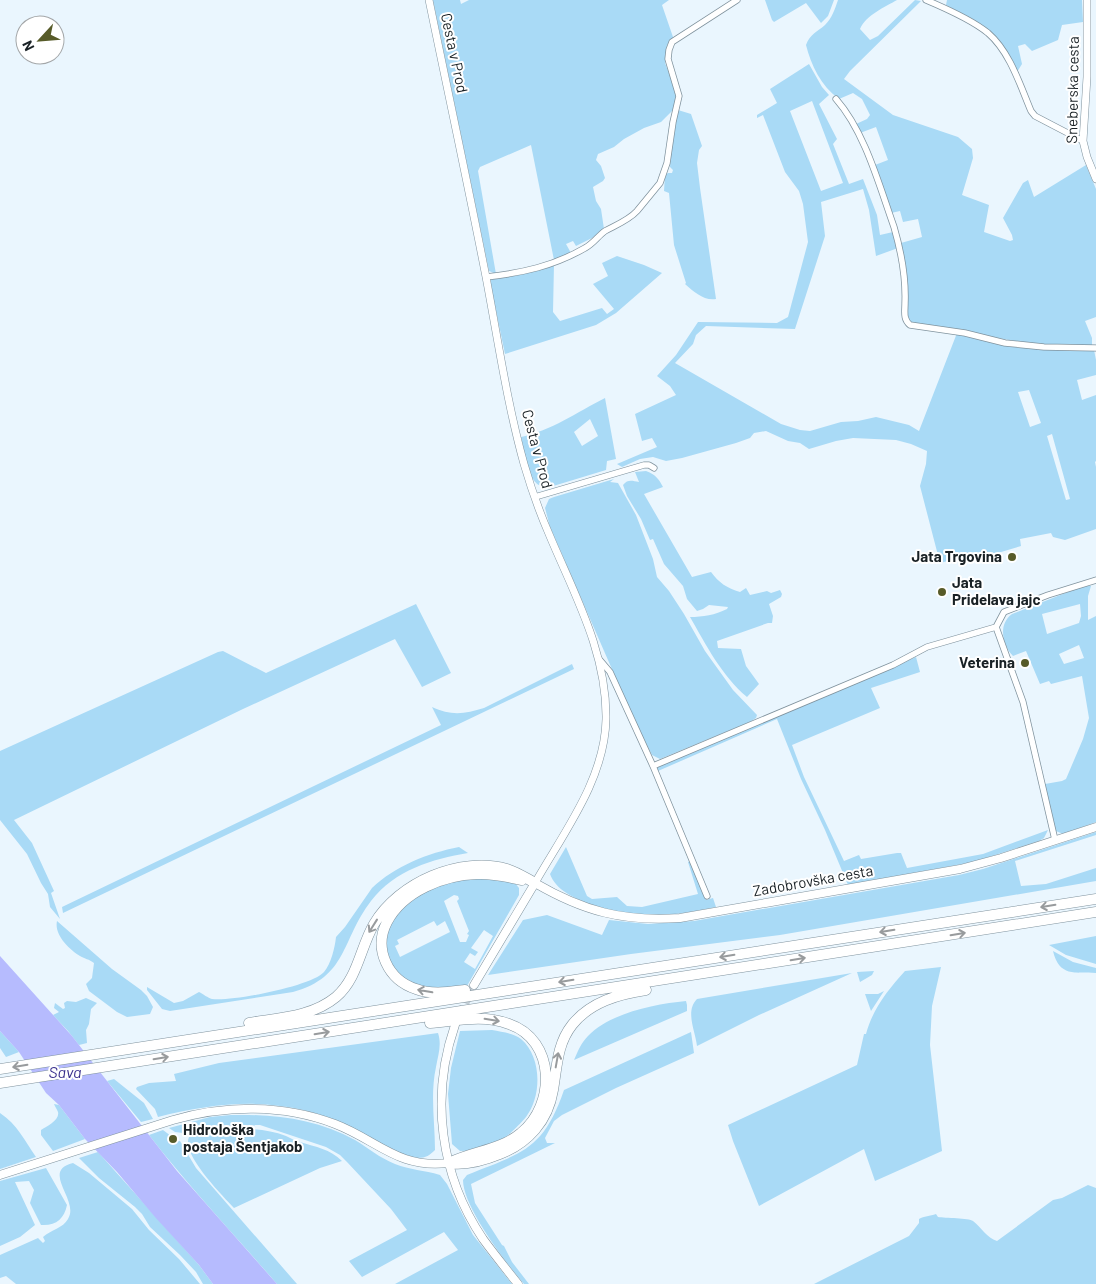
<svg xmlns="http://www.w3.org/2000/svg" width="1096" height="1284" font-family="Barlow,sans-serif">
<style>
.green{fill:#a9daf6;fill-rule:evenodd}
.water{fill:#b6bbfe}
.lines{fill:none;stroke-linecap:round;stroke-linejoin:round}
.secondary-tunnel{stroke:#c0cbd3;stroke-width:8;stroke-dasharray:8 4;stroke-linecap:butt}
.minor-casing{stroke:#80939e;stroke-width:7}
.tertiary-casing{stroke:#80939e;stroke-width:8}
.secondary-casing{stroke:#80939e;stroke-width:9}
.motorway-casing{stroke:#80939e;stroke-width:11}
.minor{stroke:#fff;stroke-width:5.5}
.tertiary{stroke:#fff;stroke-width:7}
.secondary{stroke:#fff;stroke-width:8}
.motorway{stroke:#fff;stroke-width:10}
.oneway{stroke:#989b9d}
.poi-dot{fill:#575b29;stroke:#fff;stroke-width:2}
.labels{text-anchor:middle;stroke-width:4;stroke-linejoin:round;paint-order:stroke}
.street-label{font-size:15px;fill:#192125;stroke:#fff}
.poi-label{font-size:15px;font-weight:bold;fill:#192125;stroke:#fff;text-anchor:end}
.water-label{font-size:16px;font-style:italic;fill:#3a318e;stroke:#fff}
</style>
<rect width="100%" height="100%" fill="#eaf6fe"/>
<!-- green -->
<path class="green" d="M433 0H460L461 4 469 0H669L662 5 674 40 667 45 665 63 676 91 677 98 675 108 661 122 644 128 624 139 614 147 598 154 596 160 601 166 605 178 603 181 593 187 596 201 601 209 604 229 592 238 576 246 573 241 566 244 571 253 554 260 531 145 480 167 478 171 496 274 489 271Z
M765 0H834L828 16 821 23 806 3 774 22 772 20Z
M838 0H897C885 7 866 15 860 29L870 40 878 36 915 0 921 1 850 71 844 79 893 115 958 137 972 149 973 158 962 195 989 205 984 232 1010 241 1013 240 1012 235 1003 218 1023 183 1028 180 1034 197 1086 165 1096 189V317L1085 321 1092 338V346L1033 344 912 323 907 317 901 243 922 237 918 219 903 222 900 211 891 213 875 165 888 160 876 127 860 133 856 124 867 119 870 115 862 99 853 93 839 99C821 86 811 65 806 45 810 34 817 32 825 25 832 18 835 9 838 0Z
M947 0H1082L1083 22 1062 25 1058 40 1032 51 1025 44 1018 46 1022 64 1017 72C1000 33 981 24 946 5Z
M809 64 822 87 829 95 819 104 837 139 833 144 849 184 863 179 877 215 880 235 893 232 898 248 876 256 869 210 863 189 821 202 825 236 795 329 706 326 696 335 693 344 675 363 781 424 800 430 810 431 841 422 858 421 876 417 909 425 919 431 957 333 1000 343 1094 350 1096 360V375L1077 380 1082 400 1096 395V461L1095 462 1096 467V529L1065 540 1053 537 1051 533 1020 539 1021 546 974 560 971 555 940 563 920 486 926 464 927 451 911 444 896 440 853 438 836 441 809 449 800 443 788 441 766 431 754 433 750 438 736 443 682 458 666 461 653 457 640 459 622 467 617 464 657 447 652 438 642 441 635 414 676 395 670 386 657 376 676 355 698 322 777 323 788 317 808 242 803 204 799 191 785 172 763 115 757 118V115L777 103 770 89ZM812 101 843 183 821 191 790 111ZM1029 390 1041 423 1030 427 1018 392ZM1052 434 1070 499 1066 500 1047 436Z
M678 110 691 114 702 146 699 150 697 163 700 188 716 299C704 301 694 292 685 284L686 283 674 245 669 193 664 191 665 175 668 173H672L673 170 670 167 671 146Z
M617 256 644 265 662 273 616 313 596 325 505 354 490 282 491 280 496 277 515 276 554 264 553 312 560 321 602 308 607 314 614 309 593 284 608 276 602 263Z
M605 398 616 459 607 461 606 470 550 487C527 491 525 453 521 437 551 431 577 412 605 398ZM590 419 598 436 582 446 574 432Z
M646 471C655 474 659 479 663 487L644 494 692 577 711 572C719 583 727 588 740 592L746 588 750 595 767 591 771 593 780 590 782 594 781 597 769 604 773 616 772 623H768L717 641 718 648 741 649 746 666 759 684 747 697C722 676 706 645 690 617 703 617 715 615 727 609L728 607 709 605 703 609 697 611 687 599 683 586 664 564 653 539 650 540 641 519 627 496 623 485C628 479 632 481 639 482L635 472Z
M614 479 610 482 618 483 636 515 653 559 657 577 669 591 684 614 705 651 733 690 757 715 756 718 750 722 660 759 652 755 635 722 550 527 545 508 549 499 554 497Z
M1083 586H1091L1088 596V620L1096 616V822L1063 834 1056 831 1054 825 1045 784 1062 781 1066 779 1083 739 1089 718 1082 676 1051 684 1049 681 1040 684 1026 651 1013 656C1002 645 998 624 1012 614ZM1080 604 1081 616 1079 623 1047 634 1042 614ZM1079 645 1084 658 1064 664 1059 654Z
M416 604 451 673 422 687 395 639 243 709 14 820 32 843 54 891 51 893 60 919 50 907 48 894 41 883 27 854 0 820V751L218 652 223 651 266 673Z
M916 657 920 672 871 688 880 708 792 745 804 777 844 861 859 855 861 859 897 853H901L907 868 983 854 1048 830 1044 838 1039 841 973 862 848 885 825 830 801 779 777 719 658 771 657 767Z
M572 664 574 669 63 913 62 907 441 725 432 707C451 716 465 714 484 708Z
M1096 832V835L1015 861 1021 886 1046 884 1096 868V881L780 935 631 954 488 975 523 920 547 915 602 935 609 920 648 924 694 921 959 875 983 869Z
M459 847 468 853C432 859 395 870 371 901 341 940 348 977 293 992L170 1011 162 1009 147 990V987L174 1003 183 1001 199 992C203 994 208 998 212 999 231 1002 312 986 324 972 331 964 335 947 336 937L345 927 372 888C395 866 428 853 459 847Z
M566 847 587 896 592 899 617 897 627 906 642 907 698 894 688 862 690 861 706 900 713 898 716 907C698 911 680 914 662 915 633 916 561 906 550 874Z
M487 877 515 883 519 888V895L467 986 438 989 419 987 397 974 385 950 388 928 400 911 419 895 453 880ZM454 895 458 896 459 899 457 901 469 931 467 934 469 935 466 942H460L444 901ZM434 921 437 926 445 921 450 932 400 957 395 946 399 944 397 940ZM484 930 493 936 475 969 464 962 470 953 475 956 478 952 471 948Z
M57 921 112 969 141 990 147 996 153 1007 150 1014 127 1017 117 1012 89 991 86 984 92 978 94 963C89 959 85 959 80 956 69 949 54 935 57 921Z
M1096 936V964L1066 955 1049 945Z
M1053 951 1073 962 1096 968V973C1075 972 1059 977 1053 951Z
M941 967 932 1006 930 1045 942 1151 875 1181 864 1149 759 1206 733 1141 728 1125 857 1065 864 1034H866C873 1008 888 990 905 971Z
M874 971 872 975 860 982 857 972Z
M852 973 759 1015 697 1046C695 1030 685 1011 697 999Z
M884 991 871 1011 865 994H878Z
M86 998 97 1003 91 1009 89 1024 86 1030 87 1043 79 1045 68 1031 53 1015 59 1012 54 1008 55 1003 63 1009 65 1008 64 1003 67 1001 76 1002Z
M686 1001 687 1005V1011L574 1060C578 1051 581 1043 588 1036 610 1013 655 1004 686 1001Z
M492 1030C502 1032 513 1033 521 1039 542 1057 542 1096 526 1117 521 1123 513 1131 507 1136 495 1146 475 1151 460 1151L452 1144 448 1094 451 1068 460 1031Z
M0 1031 19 1052 6 1057 0 1048Z
M691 1032 694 1053 616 1088 562 1115 554 1121 545 1138 547 1143H555L471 1184 475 1203 502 1245 504 1246 512 1262 529 1284H524C506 1263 463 1207 463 1180L467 1175C521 1153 543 1151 564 1090Z
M438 1033C442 1045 438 1055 436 1067 430 1095 435 1122 435 1150 430 1155 426 1158 418 1158 392 1156 360 1129 335 1120 274 1096 219 1102 158 1117L155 1109 136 1089 137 1087 149 1083 176 1081 174 1074 219 1063Z
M114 1079 144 1103 153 1119 141 1122 107 1081Z
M54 1104 59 1105 85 1139 53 1151 41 1135V1130C47 1126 60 1120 58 1112 57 1109 55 1107 54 1104Z
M0 1113C17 1124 25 1141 36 1157L0 1169Z
M231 1115C274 1114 317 1119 355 1140 368 1148 380 1158 395 1164 410 1170 424 1170 440 1175L447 1184 473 1235 512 1284H395L458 1250 444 1232 362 1277 349 1261 407 1230 391 1209 347 1162 340 1155 326 1147 260 1125 210 1126 183 1133 175 1132 169 1128 210 1117Z
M233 1128C251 1129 269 1129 286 1136 291 1138 295 1141 300 1142 316 1147 330 1149 342 1161L320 1168 234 1208C222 1195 181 1154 189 1137L198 1132Z
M163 1130 171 1136 169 1138 172 1142 180 1141 196 1168 297 1284H277C234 1234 189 1187 149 1135Z
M98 1152 199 1265 213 1284H203L196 1272 180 1255 150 1227 142 1214 135 1207 99 1178 79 1158Z
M73 1163 89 1173 132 1209 149 1230 179 1259 200 1284H16L6 1276 0 1278V1255L38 1238 43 1243 45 1241 43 1237C51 1230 63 1228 68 1219 80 1200 40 1171 73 1163Z
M46 1168 67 1205C64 1219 56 1226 41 1225L30 1203 34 1190 29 1181 15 1182 35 1225 20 1237 0 1246V1181Z
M1088 1185 1096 1188V1284H814L909 1236 919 1223V1219C924 1216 930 1216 936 1214L938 1217C945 1218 969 1218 973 1221 981 1227 987 1238 997 1241L1053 1200 1062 1198Z"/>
<!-- water -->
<path class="water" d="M0 956 72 1036 177 1171 277 1284H213L199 1265 155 1217 117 1172 85 1139 59 1105 46 1093 19 1052 0 1031Z"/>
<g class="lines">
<!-- secondary-tunnel -->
<path class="secondary-tunnel" d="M460 1014 474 985"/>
<!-- minor casing -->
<g class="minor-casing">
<path id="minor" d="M926 0C945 8 972 20 988 33 1010 52 1020 85 1031 111L1035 116 1083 141
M836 99C865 132 879 185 894 227 901 251 906 278 905 303 905 312 903 319 910 325L965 333 1005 343 1044 347 1096 348
M486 277C522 273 554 266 585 248 593 244 598 236 605 231 616 225 629 220 637 211L660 183 667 163 673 122 679 96 668 59 669 50 672 42 737 0
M535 497 644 465H649L654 468
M599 659 610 672 653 766 707 896
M653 766 893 665 927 647 996 627
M1055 840 1023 702 996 627 1004 612 1048 595 1096 580"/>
</g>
<!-- tertiary casing -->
<g class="tertiary-casing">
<path id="tertiary" d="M429 0C448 92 468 185 486 277 498 340 507 403 524 464 531 488 539 511 549 534 574 594 607 652 606 719 605 779 564 832 535 883
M1087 0V77L1083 141 1087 157 1096 179"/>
</g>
<!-- secondary casing -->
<g class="secondary-casing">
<path id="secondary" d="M474 985 535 883C583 911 623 922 680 918L960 869 1001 858 1096 827
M455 1025C430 1097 440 1175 483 1239 494 1254 506 1269 518 1284
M0 1175 173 1120C226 1105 283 1104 335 1124 377 1140 398 1169 448 1163"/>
</g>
<!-- motorway casing -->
<g class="motorway-casing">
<path id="motorway" d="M465 990C449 992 432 995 416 989 388 980 373 949 387 922 403 891 444 875 477 874 493 873 507 877 522 880
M249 1023C278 1018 312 1017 336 997 358 978 360 948 374 924 399 882 460 856 507 869 517 872 526 878 535 883
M430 1023C457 1021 482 1014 509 1024 556 1040 556 1105 521 1133 501 1150 474 1151 451 1162
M0 1069 1096 899
M0 1083 1096 912
M448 1163C466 1166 483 1161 500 1154 528 1143 548 1121 553 1090 557 1067 557 1044 572 1025 590 1002 619 994 646 990"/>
</g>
<!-- minor -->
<use href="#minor" class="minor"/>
<!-- tertiary -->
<use href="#tertiary" class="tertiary"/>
<!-- secondary -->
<use href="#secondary" class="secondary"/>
<!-- motorway -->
<use href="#motorway" class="motorway"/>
</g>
<!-- one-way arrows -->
<defs><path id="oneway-shaft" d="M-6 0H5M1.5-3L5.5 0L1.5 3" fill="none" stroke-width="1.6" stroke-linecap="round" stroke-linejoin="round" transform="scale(1.25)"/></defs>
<g class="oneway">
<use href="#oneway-shaft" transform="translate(1048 906) rotate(171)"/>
<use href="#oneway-shaft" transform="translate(373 926) rotate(122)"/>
<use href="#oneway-shaft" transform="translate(887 931) rotate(171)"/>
<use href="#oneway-shaft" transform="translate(958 934) rotate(-9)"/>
<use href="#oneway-shaft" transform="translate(727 956) rotate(171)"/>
<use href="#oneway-shaft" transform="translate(798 959) rotate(-9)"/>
<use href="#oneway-shaft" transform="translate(566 981) rotate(171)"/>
<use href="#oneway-shaft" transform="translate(425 991) rotate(-170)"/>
<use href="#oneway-shaft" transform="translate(492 1020) rotate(9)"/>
<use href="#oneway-shaft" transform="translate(322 1033) rotate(-9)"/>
<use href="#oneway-shaft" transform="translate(161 1058) rotate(-9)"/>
<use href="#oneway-shaft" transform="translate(557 1060) rotate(-80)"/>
<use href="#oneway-shaft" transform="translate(20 1066) rotate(171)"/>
</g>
<!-- markers -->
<g class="poi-dot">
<circle cx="1012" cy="557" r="5"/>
<circle cx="942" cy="592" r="5"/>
<circle cx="1025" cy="663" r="5"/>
<circle cx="173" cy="1139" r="5"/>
</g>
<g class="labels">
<!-- street labels -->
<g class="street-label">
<text transform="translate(454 53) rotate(78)" y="5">Cesta v Prod</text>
<text transform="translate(1073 90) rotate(-89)" y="5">Sneberska cesta</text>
<text transform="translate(537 449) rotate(75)" y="5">Cesta v Prod</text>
<text transform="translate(813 881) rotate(-10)" y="5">Zadobrovška cesta</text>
</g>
<!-- poi labels -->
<g class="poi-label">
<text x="1002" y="562">Jata Trgovina</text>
<text x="952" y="588" text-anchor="start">Jata<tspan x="952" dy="17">Pridelava jajc</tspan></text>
<text x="1015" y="668">Veterina</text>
<text x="183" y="1135" text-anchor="start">Hidrološka<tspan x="183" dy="17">postaja Šentjakob</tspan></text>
</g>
<!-- water labels -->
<g class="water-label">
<text x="65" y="1078">Sava</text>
</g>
</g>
<!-- north arrow -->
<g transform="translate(40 40) rotate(244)"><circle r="24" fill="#ffffff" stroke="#a3a6a8"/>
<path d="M0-4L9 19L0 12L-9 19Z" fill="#575b29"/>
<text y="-8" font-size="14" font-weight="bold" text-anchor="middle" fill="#192125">N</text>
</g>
</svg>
